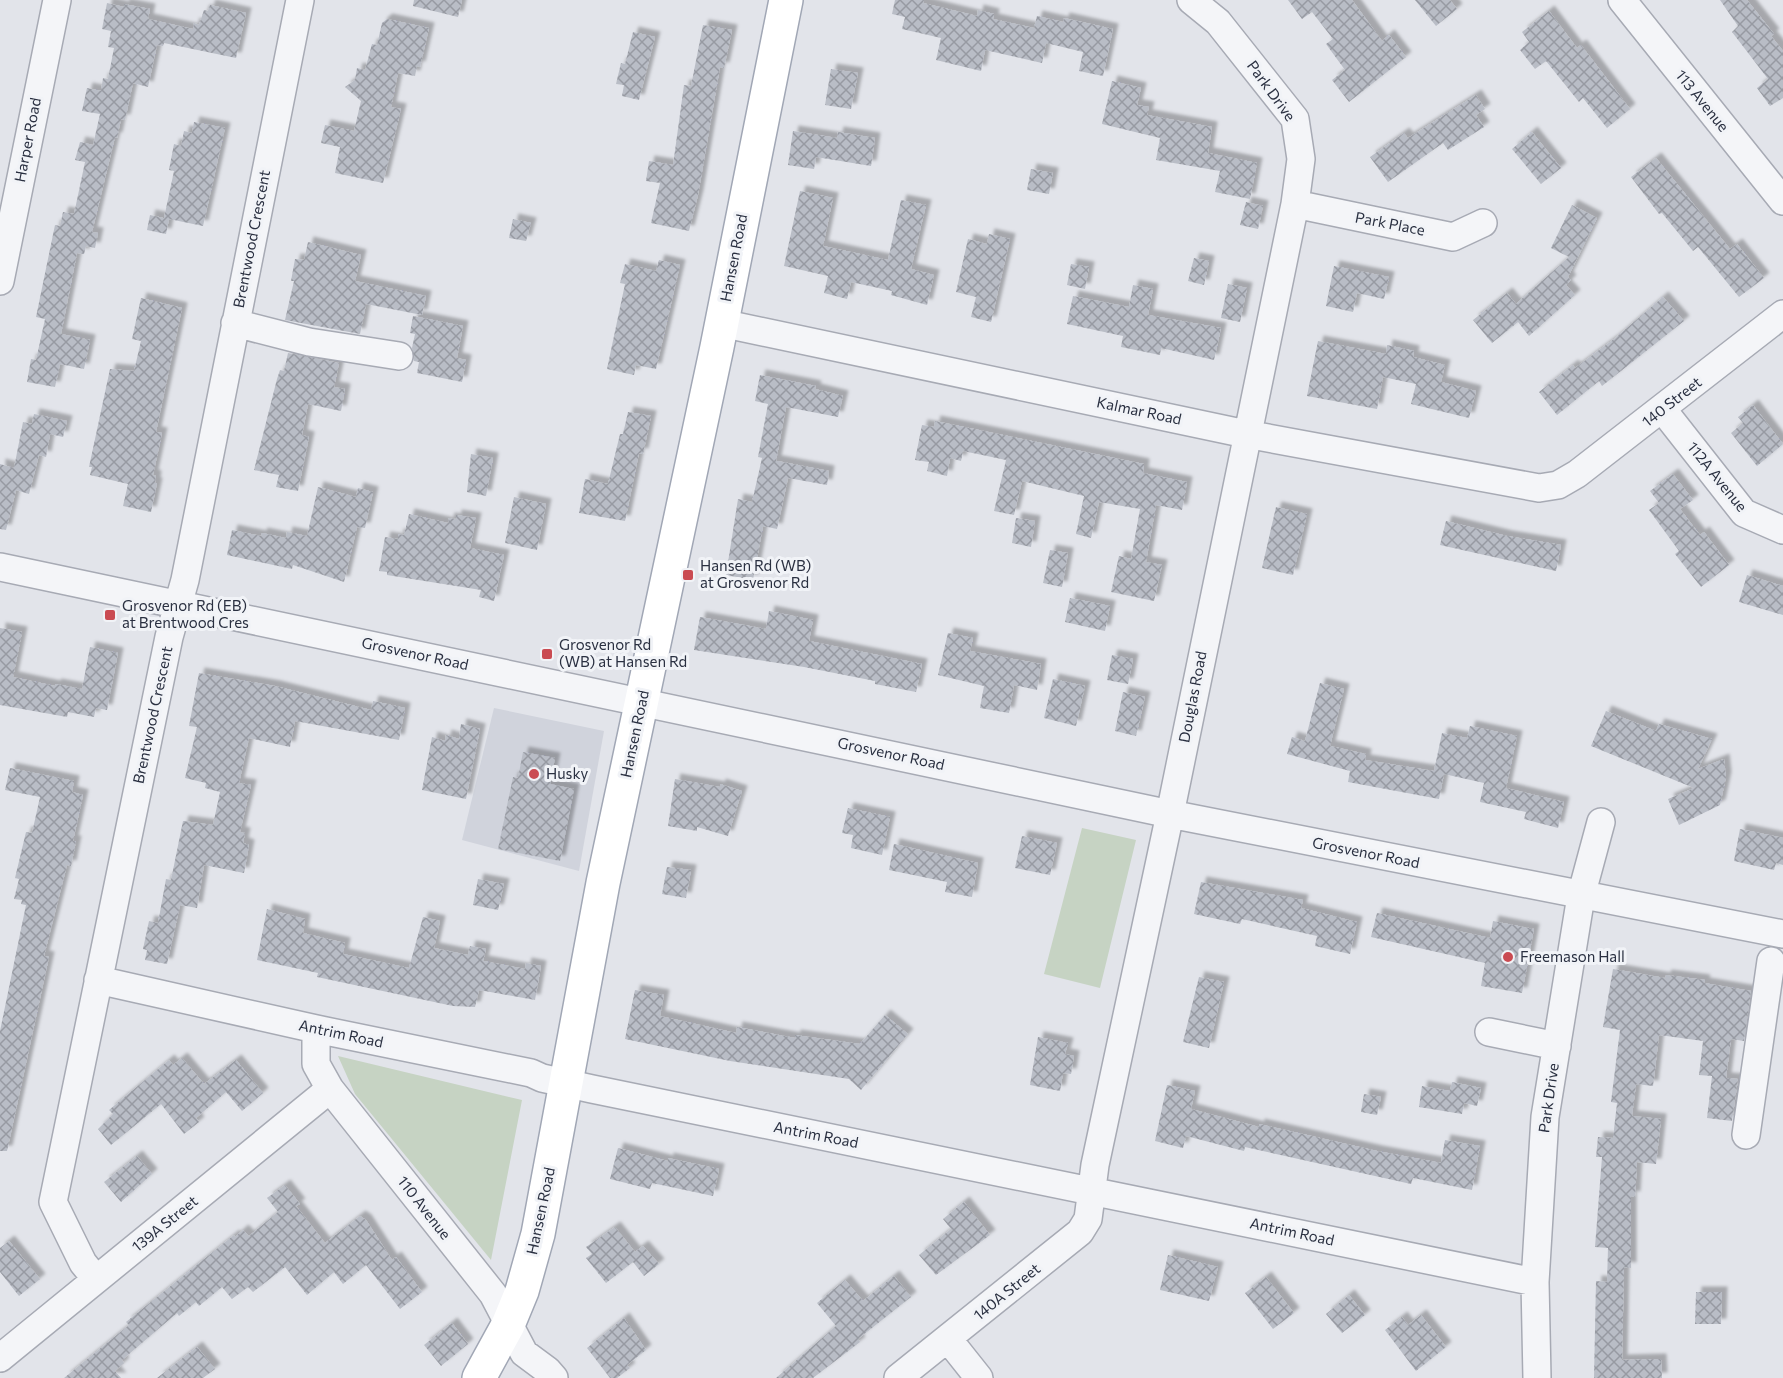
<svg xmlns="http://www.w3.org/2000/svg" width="1783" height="1378" font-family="Commissioner,sans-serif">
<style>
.built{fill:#d0d3dc}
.grass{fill:#c6d3c3}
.building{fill:url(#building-cross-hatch);filter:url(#shadow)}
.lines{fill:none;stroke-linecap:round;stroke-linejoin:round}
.minor-casing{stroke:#a7aab4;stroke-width:30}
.major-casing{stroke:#a1a7b5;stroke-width:36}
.minor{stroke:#f4f5f8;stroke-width:27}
.major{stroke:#fff;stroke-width:33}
.poi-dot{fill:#ca4b52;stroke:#f1f3f7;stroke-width:2}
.labels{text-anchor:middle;stroke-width:6;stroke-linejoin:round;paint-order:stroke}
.street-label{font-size:15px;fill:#2a3041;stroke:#f1f3f7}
.poi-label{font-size:15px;fill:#2a3041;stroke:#f1f3f7;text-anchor:start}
</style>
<defs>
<pattern id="building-cross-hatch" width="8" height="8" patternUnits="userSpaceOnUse" patternTransform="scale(1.5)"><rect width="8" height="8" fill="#b9bdc6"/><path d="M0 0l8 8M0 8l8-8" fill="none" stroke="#979aa2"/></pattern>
<filter id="shadow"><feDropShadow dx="5.5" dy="-5.5" stdDeviation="1.5" flood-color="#0004"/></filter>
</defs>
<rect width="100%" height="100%" fill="#e2e4ea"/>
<!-- built -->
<path class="built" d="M494 708 604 731 579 871 462 840Z"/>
<!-- grass -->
<path class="grass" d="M1082 828 1136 840 1100 988 1044 974Z
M338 1056 522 1100 491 1260 355 1094Z"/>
<!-- building -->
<path class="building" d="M414 0H462L458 17 413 6Z
M895 0H924L923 3 977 16 978 10 994 14 993 19 1034 28 1037 16 1063 22 1064 18 1113 29 1103 76 1079 71 1083 52 1046 43 1042 63 985 50 981 71 936 60 941 38 902 29 905 17 892 14Z
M1288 0H1352L1382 41 1389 35 1406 57 1349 102 1332 80 1345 70 1326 44 1333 39 1312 12 1302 19Z
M1415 0H1450L1457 9 1436 26Z
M1720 0H1747L1774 34 1771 36 1783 51V98L1770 106 1757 88 1768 79 1732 32 1738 26Z
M107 3 124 7V4L150 9 148 19 193 29 194 23 199 25 204 10 208 11 210 5 246 13 236 58 164 43 163 46 157 45 148 87 133 83 125 120 121 119 117 138 115 137 92 232 98 233 95 248 86 246 84 254 77 253 61 334 90 340 84 369 60 364 55 387 27 382 31 359 36 360 45 319 36 317 55 225 60 226 63 212 74 214 85 162 75 160 80 142 93 145 100 114 82 111 87 88 101 91 103 78 108 79 114 48 108 47 111 31 102 29Z
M1549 11 1577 48 1581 45 1630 109 1607 128 1583 98 1579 102 1546 61 1535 69 1520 50 1529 42 1522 32Z
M387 19 429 28 420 67 417 66 415 76 398 73 391 107 401 109 383 183 335 173 340 147 321 143 325 125 354 131 361 101 345 87 355 80 357 68 365 70 372 44 377 45 382 23Z
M703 25 732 30 724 68 720 67 698 195 689 231 651 223 660 183 646 181 649 161 673 165 684 85 691 86Z
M633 32 655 37 639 100 622 96 624 85 616 84 621 63 625 64Z
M831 69 858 73 851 109 825 105Z
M1112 81 1141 88 1137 105 1149 107 1147 115 1212 127 1208 153 1257 163 1250 199 1215 192 1220 171 1156 160 1160 138 1102 124Z
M1476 95 1485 109 1476 115 1484 127 1448 150 1443 143 1388 182 1370 157 1404 133 1408 138Z
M194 122 225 128 203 226 169 219 166 234 147 230 150 215 168 219 164 218 174 171 169 170 174 144 181 146 184 131 192 133Z
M793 131 837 138 838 132 875 138 871 166 816 157 814 169 788 165Z
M1532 132 1561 168 1541 184 1512 149Z
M1656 158 1730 249 1737 244 1764 278 1739 297 1698 247 1693 251 1662 213 1659 214 1631 177Z
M1031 169 1053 173 1049 194 1027 190Z
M800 191 833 198 823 246 888 260 901 200 926 205 911 269 934 275 927 305 891 295 892 291 851 282 847 299 824 293 828 276 784 266Z
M1246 202 1263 206 1258 229 1240 225Z
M1572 205 1597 218 1568 277 1571 280 1566 285 1575 295 1529 336 1518 322 1492 343 1473 320 1507 293 1516 304 1569 257 1551 248Z
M513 219 531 223 526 241 509 238Z
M989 234 1010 239 991 322 971 317 976 297 956 292 968 239 987 244Z
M308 242 361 255 355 281 426 296 422 315 366 304 360 334 285 320 294 281H291L295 259 304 260Z
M1194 258 1209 261 1204 285 1188 281Z
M659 260 680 265 656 369 636 365 634 375 607 369 625 284 620 283 625 264 656 271Z
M1071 264 1089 267 1085 289 1067 285Z
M1334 266 1389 277 1384 299 1357 293 1353 312 1326 306Z
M1228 284 1247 288 1240 322 1221 318Z
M1133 285 1153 289 1148 315 1221 328 1214 360 1161 348 1160 355 1121 347 1123 336 1067 324 1073 296 1129 307Z
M1663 297 1684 321 1602 386 1599 381 1557 415 1539 392 1573 365 1575 368 1614 339Z
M141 298 182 308 156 432 162 433 153 475 156 476 155 483H157L151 512 123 506 128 484 90 475 92 467H89L110 369 134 371 141 341 132 339Z
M413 316 463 326 457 358 466 360 462 382 417 373 419 362 414 361 412 348 415 334 410 333Z
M1318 341 1386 354 1387 345 1414 351 1413 357 1445 365 1441 382 1476 391 1469 418 1411 404 1416 384 1383 377 1377 409 1307 396Z
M288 353 339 363 334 387 345 389 341 411 308 404 302 435 309 437 298 491 276 487 279 475 254 470 277 379 280 370 284 371Z
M760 375 816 386 815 389 843 396 838 417 786 407 776 461 758 457 768 404 755 401Z
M1753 405 1783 444 1757 466 1731 433 1743 423 1738 417Z
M628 412 651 416 643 454 639 453 625 521 579 513 585 479 608 484 620 434H623Z
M34 414 67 421 63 437 50 434 46 457 39 455 29 494 16 490 6 530 0 529V464L14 468 23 422 32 424Z
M935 421 1144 464 1143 473 1187 482 1182 510 1156 505 1146 562 1162 565 1154 601 1111 592 1119 556 1131 559 1140 509 1099 502 1091 538 1076 534 1084 496 1022 481 1014 515 994 511 1006 460 963 451 961 461 950 458 947 476 927 471 929 462 915 460 922 425 934 427Z
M471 454 493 458 486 496 467 492Z
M762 458 829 471 827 485 788 478 777 529 763 526 753 580 726 575 738 499 752 502Z
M1673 474 1693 500 1680 509 1700 535 1704 532 1729 565 1701 587 1675 554 1679 551 1649 510 1659 503 1650 491Z
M318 487 356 497 358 488 373 492 365 528 357 527 344 582 293 565 292 569 227 555 232 530 261 536 262 533 286 538 287 532 307 536Z
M514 497 546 504 537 550 505 543Z
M1276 507 1307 514 1293 575 1262 568Z
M409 514 448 523 449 518 456 519V515L476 518 470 548 504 555 494 601 479 597 481 590 387 575V572L379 571 385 537 398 539V534L404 535Z
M1016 518 1035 521 1031 547 1012 543Z
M1446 521 1507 536 1561 545 1556 571 1440 545Z
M1050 550 1068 553 1062 587 1043 583Z
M1747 575 1783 586V615L1739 602Z
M1070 598 1110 606 1105 631 1065 622Z
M769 611 813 620 809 641 922 664 916 692 875 684V681L804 667 694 650 700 617 766 629Z
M0 628 22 632 13 677 55 686 56 684 82 689 90 647 118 653 107 710 96 708 94 717 68 712 67 717 0 705Z
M948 633 973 638 970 651 1041 664 1037 690 1014 685 1009 713 980 708 984 686 938 675Z
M1112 655 1133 659 1128 684 1107 680Z
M199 673 275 686 371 710 373 701 405 708 399 740 295 721 290 747 249 738 239 783 251 785 240 832 245 833 243 843 249 845 244 873 204 865 197 908 180 905 167 964 145 960 147 950 143 949 149 921 158 923 166 879 171 880 183 821 213 825 220 792 205 788 206 783 185 778 197 727 189 726Z
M1053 679 1085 686 1076 726 1044 718Z
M1320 683 1344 689 1330 746 1366 754 1365 760 1434 771 1442 733 1467 738 1470 726 1517 736 1506 788 1564 802 1558 828 1524 819 1526 812 1480 802 1484 783 1444 774 1439 799 1348 782 1350 771 1287 754 1292 737 1305 741Z
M1123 692 1145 697 1136 736 1115 731Z
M1606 711 1656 731 1659 724 1712 739 1698 769 1724 759 1726 777 1720 805 1679 825 1668 799 1694 788 1591 746Z
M461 724 480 729 466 799 422 790 432 737 445 741 446 735 459 739Z
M523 752 555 758 550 784 574 789 560 861 498 849 513 777 518 778Z
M10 768 74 781 72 792 83 795 73 841H76L71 866 67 865 44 956 49 957 7 1151H0V1031L26 905 21 904 22 900 14 899 19 879 15 878 26 832 32 833 40 797 5 790Z
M675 779 720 787V784L742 791 728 836 697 827V831L668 826Z
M848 808 890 817 882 855 851 848 853 835 842 833Z
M1740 829 1783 838V865L1776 863 1774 870 1734 861Z
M1022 836 1057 843 1050 875 1015 868Z
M894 844 978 863 972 897 945 892 947 882 889 870Z
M667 867 691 870 686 898 662 894Z
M478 879 504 884 498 910 473 905Z
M1201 882 1303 900 1301 908 1357 922 1350 954 1315 946 1317 936 1242 919 1240 924 1194 914Z
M267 909 305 919 303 933 345 943 343 954 409 968 423 917 440 921 434 948 468 955 470 946 486 949 483 961 525 969 526 963 541 966 535 1000 479 990 475 1007 453 1006 317 977 318 973 257 960Z
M1377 913 1490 938 1493 921 1534 929 1522 993 1481 986 1485 963 1371 937Z
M1613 969 1665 978 1666 975 1705 980 1704 983 1751 991 1744 1041 1731 1039 1726 1078 1738 1079 1732 1121 1707 1118 1712 1076 1699 1075 1703 1041 1659 1035 1653 1086 1636 1084 1632 1116 1661 1119 1656 1164 1637 1162 1635 1197 1631 1196V1268L1624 1267 1622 1360 1661 1359 1662 1378H1594L1596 1281 1607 1282 1608 1248 1595 1247 1602 1157H1596L1598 1137 1613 1138 1617 1103 1611 1102 1620 1030 1603 1027Z
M1199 977 1224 982 1209 1048 1183 1042Z
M635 990 664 995 660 1016 736 1033 737 1027 795 1038V1035L860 1044 885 1015 908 1034 861 1090 849 1079 730 1061 625 1039Z
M1038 1037 1068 1043 1065 1054 1074 1056 1071 1074 1063 1073 1060 1091 1030 1085Z
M182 1058 204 1084 236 1060 263 1093 242 1111 226 1092 196 1118 199 1122 184 1134 161 1104 111 1145 98 1129 113 1114 109 1110 169 1060 173 1065Z
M1452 1082 1481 1088 1477 1106 1464 1103 1462 1114 1419 1107 1422 1086 1450 1091Z
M1167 1085 1195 1091 1191 1109 1259 1127V1124L1377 1151 1441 1163 1445 1140 1480 1146 1472 1190 1413 1178 1411 1184 1245 1147 1244 1151 1186 1136 1183 1148 1155 1141Z
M1364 1094 1381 1097 1377 1115 1361 1112Z
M618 1148 668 1161V1158L719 1169 713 1196 652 1183 650 1189 610 1179Z
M137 1156 152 1174 121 1202 104 1182Z
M285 1185 300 1204 296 1206 325 1243 360 1216 366 1220 392 1260 396 1257 422 1292 400 1309 366 1265 343 1284 334 1272 307 1295 285 1267 253 1292 248 1287 232 1299 222 1287 199 1306 196 1302 179 1316 177 1313 122 1360 124 1363 115 1371 121 1378H64L129 1325 126 1322 234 1235 235 1237 243 1230 249 1236 278 1212 267 1198Z
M964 1202 990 1235 936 1275 919 1255 951 1229 943 1219Z
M615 1227 635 1252 643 1246 659 1264 644 1276 633 1262 606 1283 586 1258 592 1254 586 1247Z
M9 1241 40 1279 19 1296 0 1272V1248Z
M1168 1255 1218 1267 1209 1301 1160 1290Z
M894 1276 911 1297 858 1339 860 1342 813 1378H776L836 1326 817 1303 845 1280 863 1301Z
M1266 1277 1294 1313 1273 1329 1245 1293Z
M1696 1292H1722L1721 1324H1695Z
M1349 1295 1365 1315 1342 1333 1326 1314Z
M1421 1315 1446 1347 1416 1371 1385 1330 1402 1317 1408 1325Z
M624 1318 646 1350 627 1365 630 1368 617 1378H610L587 1348Z
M452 1323 468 1344 441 1366 424 1345Z
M197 1347 215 1369 203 1378H157Z"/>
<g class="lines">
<!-- minor casing -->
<g class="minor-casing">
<path id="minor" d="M1622 0 1783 201
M1295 204 1453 237 1483 223
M0 281 57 0
M235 323 309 342 399 356
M721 323 1246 434 1539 488 1558 485 1577 474 1783 314
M1663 410 1744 513 1783 530
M0 567 1170 814 1783 934
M98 980 316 1029 531 1073 542 1078 592 1089 1535 1282
M316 1029V1064L330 1089 493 1294 524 1353 547 1370 554 1378
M1489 1032 1557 1046
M1746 1135 1771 961
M96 1279 83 1263 53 1202 169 637 185 580 300 0
M948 1339 979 1378
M0 1358 330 1089
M898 1378 1080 1232 1088 1219 1095 1165 1170 814 1295 204 1301 159 1295 119 1218 22 1191 0
M1537 1378 1535 1282 1545 1117 1581 896 1601 822"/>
</g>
<!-- major casing -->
<g class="major-casing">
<path id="major" d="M479 1378 508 1325 522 1291 538 1234 603 883 717 347 786 0"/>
</g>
<!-- minor -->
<use href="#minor" class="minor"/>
<!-- major -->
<use href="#major" class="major"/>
</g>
<!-- markers -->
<g class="poi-dot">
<rect x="682" y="569" width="12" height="12" rx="3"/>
<rect x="104" y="609" width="12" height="12" rx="3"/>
<rect x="541" y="648" width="12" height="12" rx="3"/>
<circle cx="534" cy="774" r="6"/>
<circle cx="1508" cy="957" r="6"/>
</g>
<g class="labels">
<!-- street labels -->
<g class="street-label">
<text transform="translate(1271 91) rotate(54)" y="5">Park Drive</text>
<text transform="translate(1702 101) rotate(51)" y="5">113 Avenue</text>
<text transform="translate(28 140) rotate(-79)" y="5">Harper Road</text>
<text transform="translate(1390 224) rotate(11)" y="5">Park Place</text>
<text transform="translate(252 239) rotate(-79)" y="5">Brentwood Crescent</text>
<text transform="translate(734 258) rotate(-79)" y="5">Hansen Road</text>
<text transform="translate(1672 402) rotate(-38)" y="5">140 Street</text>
<text transform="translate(1139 411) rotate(12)" y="5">Kalmar Road</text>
<text transform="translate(1717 477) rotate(51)" y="5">112A Avenue</text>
<text transform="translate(415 654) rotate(12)" y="5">Grosvenor Road</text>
<text transform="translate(1193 697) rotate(-79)" y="5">Douglas Road</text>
<text transform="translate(153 715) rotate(-78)" y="5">Brentwood Crescent</text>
<text transform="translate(635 734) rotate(-78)" y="5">Hansen Road</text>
<text transform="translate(891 754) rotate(12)" y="5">Grosvenor Road</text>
<text transform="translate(1366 853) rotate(11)" y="5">Grosvenor Road</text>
<text transform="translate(341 1034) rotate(12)" y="5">Antrim Road</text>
<text transform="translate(1549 1098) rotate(-82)" y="5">Park Drive</text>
<text transform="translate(816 1135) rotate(11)" y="5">Antrim Road</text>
<text transform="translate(424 1208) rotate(52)" y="5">110 Avenue</text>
<text transform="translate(541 1211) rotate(-78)" y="5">Hansen Road</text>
<text transform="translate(165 1224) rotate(-39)" y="5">139A Street</text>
<text transform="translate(1292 1232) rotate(12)" y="5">Antrim Road</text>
<text transform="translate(1007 1292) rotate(-39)" y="5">140A Street</text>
</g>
<!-- poi labels -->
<g class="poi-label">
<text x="700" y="571">Hansen Rd (WB)<tspan x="700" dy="17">at Grosvenor Rd</tspan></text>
<text x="122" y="611">Grosvenor Rd (EB)<tspan x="122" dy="17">at Brentwood Cres</tspan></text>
<text x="559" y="650">Grosvenor Rd<tspan x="559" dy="17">(WB) at Hansen Rd</tspan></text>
<text x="546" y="779">Husky</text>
<text x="1520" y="962">Freemason Hall</text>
</g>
</g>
</svg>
